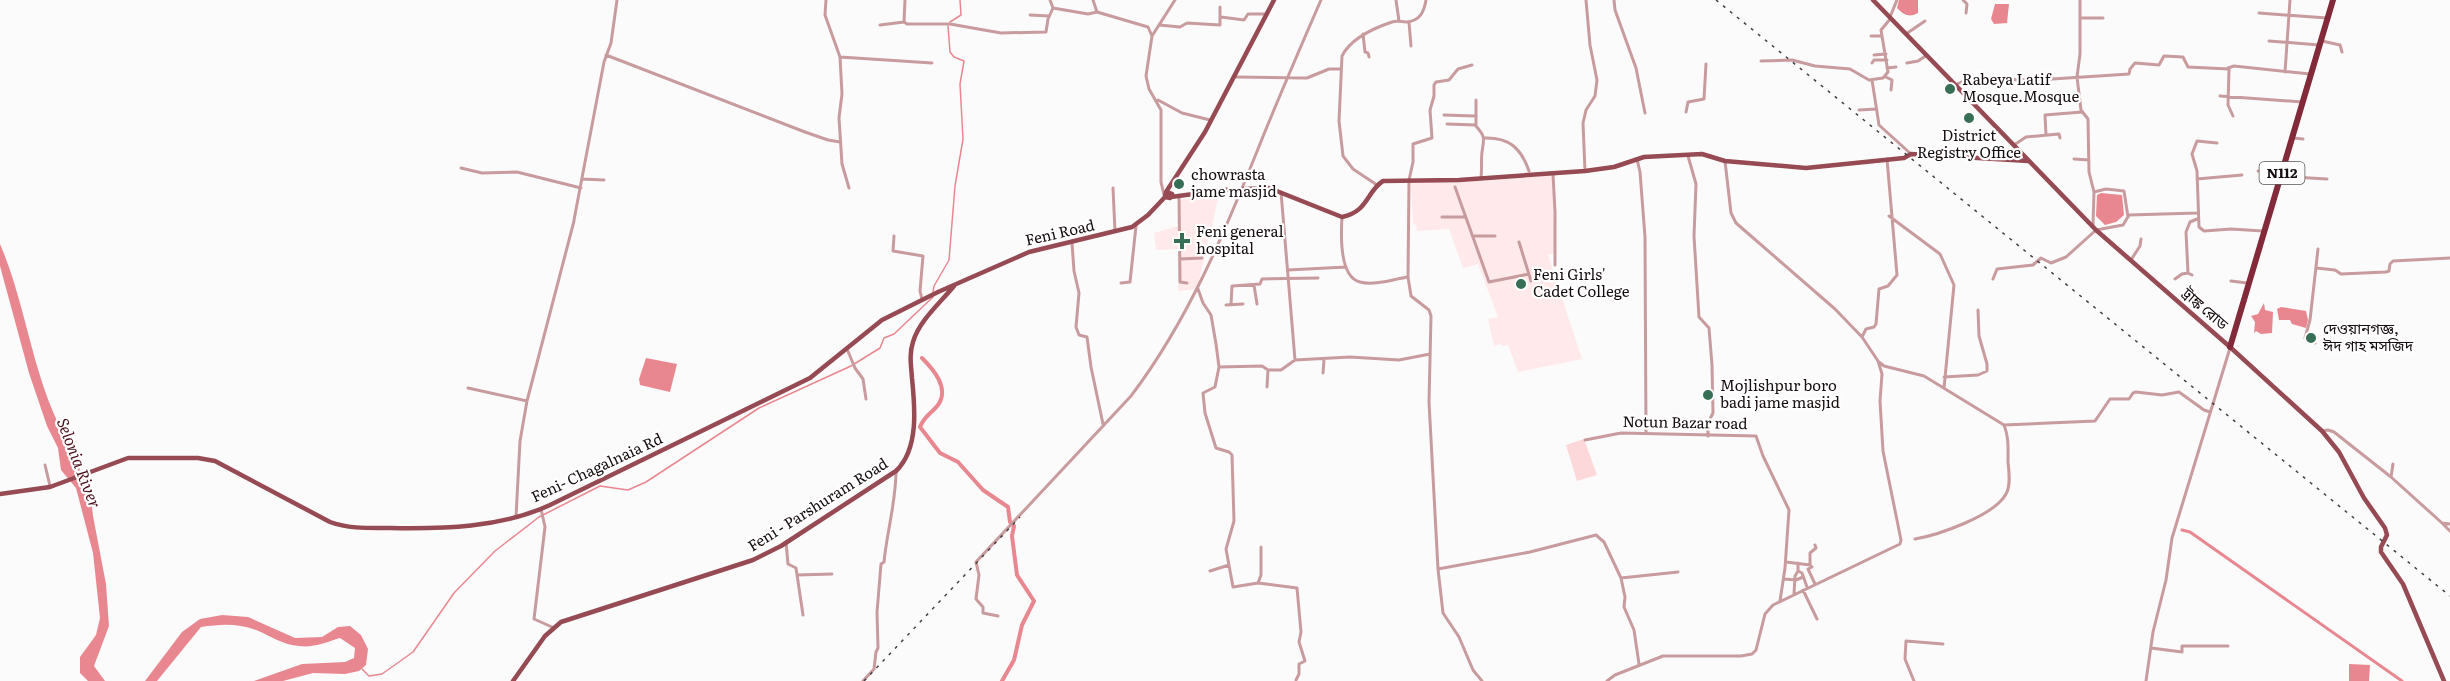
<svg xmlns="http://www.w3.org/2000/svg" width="2450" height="681" font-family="Literata,'Noto Sans Bengali',serif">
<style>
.built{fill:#ffe9ea}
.green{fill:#fdd8da}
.water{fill:#e98791}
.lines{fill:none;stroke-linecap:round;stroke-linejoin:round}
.stream{stroke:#e98791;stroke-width:1.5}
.canal{stroke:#e98791;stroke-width:3}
.river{stroke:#e98791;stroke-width:4}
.minor{stroke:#c89b9e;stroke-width:3}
.major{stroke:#964a53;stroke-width:4.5}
.highway{stroke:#822a39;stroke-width:6}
.rail{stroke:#463f40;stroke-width:1.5;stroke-dasharray:3 6;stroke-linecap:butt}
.poi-dot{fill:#366e56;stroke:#fff;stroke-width:2}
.labels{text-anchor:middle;stroke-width:4.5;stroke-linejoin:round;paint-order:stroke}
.shield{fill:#fff;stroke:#5c5656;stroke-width:1.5}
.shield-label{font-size:14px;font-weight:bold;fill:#160d0e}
.poi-label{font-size:15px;fill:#160d0e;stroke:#fff;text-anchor:start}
.street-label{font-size:15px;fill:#160d0e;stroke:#fff}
.water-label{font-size:16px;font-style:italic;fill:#4e111d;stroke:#fff}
</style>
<rect width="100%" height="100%" fill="#fbfbfb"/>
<!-- built -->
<path class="built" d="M1552 175 1555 253 1548 255 1582 359 1518 372 1508 345 1502 346 1501 344 1494 346 1488 319 1498 317 1478 264 1463 268 1449 229 1417 231 1416 225 1413 224 1411 182 1480 181Z
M1219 195 1197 289 1178 291V249L1156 250 1154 233 1178 226V200Z"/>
<!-- green -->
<path class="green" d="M1584 439 1597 475 1577 481 1566 445Z"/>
<!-- water -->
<path class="water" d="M1899 0H1918V13C1909 18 1904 15 1897 8Z
M1995 4H2009L2007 23 1994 24 1991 19Z
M2101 193 2122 195 2124 215 2116 222 2105 225 2096 216 2097 195Z
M0 244C31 316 33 397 81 461L79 473 87 480 91 497 93 516 106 584 109 626 94 666 105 681H88L80 673V657L96 635 100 618 93 553 76 488 61 470 58 448 47 426 29 373 0 266Z
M2264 303 2265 310 2273 312 2272 333 2261 334 2256 331 2254 333 2255 322 2251 316 2258 314Z
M2281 307 2306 311 2308 320 2306 328 2292 324 2290 320H2279L2277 309Z
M646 358 677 364 670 392 640 385 639 379Z
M222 615 248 617 295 638 322 637 338 627 350 626 361 635 368 649 366 665 359 671 345 674 313 673 283 681H254L302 664 345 662 354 658 355 648 340 638C327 642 313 648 299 646 283 645 271 636 256 630 237 623 221 624 201 627L157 681H145L182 632 200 619Z
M2349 664 2370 665 2369 681H2349Z"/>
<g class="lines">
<!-- stream -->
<path class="stream" d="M950 22 961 15 960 0
M933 292 934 286 949 260 955 186 963 139 960 84 964 61 954 57 950 52 948 26
M362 669 369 676 382 674 413 652 454 593 495 551 539 517 600 486 628 490 646 482 759 408 851 366 880 348 884 338 894 334 933 297"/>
<!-- canal -->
<path class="canal" d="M2182 530 2190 532 2402 681"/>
<!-- river -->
<path class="river" d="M922 358C933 369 950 388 938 405 932 413 924 416 920 427L940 453 958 462 983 490 1008 507 1010 522 1014 526 1012 536 1017 575 1034 601 1022 625 1014 660 1002 681"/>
<!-- minor -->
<path class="minor" d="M826 0 825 15 840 57 842 94 839 118 842 164 849 188
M905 0 904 22 907 24H950L1001 33 1046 32 1048 19 1053 8 1050 0
M1093 0 1097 12 1148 27 1152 36
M1396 0 1399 21
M1614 0 1615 10 1636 68 1645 113
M1963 0 1967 4 1966 13
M2080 0V54L2077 77 2081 110 2088 119 2089 172 2094 192 2093 225
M1053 8 1088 14 1097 12
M2259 13 2327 18
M1030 15 1049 16
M1221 17 1244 20 1248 14H1266
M1890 17 1897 0
M2082 18H2103
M1409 22 1411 46
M880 25 904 22
M1159 25 1180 27 1187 23 1220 25V7
M1363 34 1365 52 1368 53 1369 57
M1906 34 1925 21
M1871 36H1882
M2269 41 2319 45
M2322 41 2340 45 2342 52
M606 55 805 132 828 140 840 142
M1874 55 1886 54
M840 57 932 63
M1761 61 1792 60 1815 66 1850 69 1869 80 1883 78 1888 72 1881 30 1891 18
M1872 63 1874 60H1887
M1907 63 1918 61 1927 55
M1472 65 1458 69 1449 80 1436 82 1434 85V96L1430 110 1432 138 1413 144V162L1409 180 1408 277 1411 296 1429 310 1431 316 1429 402 1438 569 1443 613 1459 637 1473 670 1482 681
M1887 68 1896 67
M2228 68 2234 66 2310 74
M2285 72 2290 0
M1236 77 1307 78 1329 69H1340
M1886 77 1892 80 1891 90
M1872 80 1879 125 1911 154
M1955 85 1968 79 2037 80 2129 74 2130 69 2135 63 2159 65 2164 56 2183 57 2188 67 2229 69 2228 105 2233 116
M2220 96 2302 102
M1158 100 1182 113 1210 120
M1476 100V125
M1859 110 1876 109
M1686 112 1688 102 1704 99 1706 64
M1444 115 1475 116
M1447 124 1475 125C1486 137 1484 138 1482 152 1481 161 1482 170 1481 178
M2046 135 2045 115 2082 112
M1484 138C1509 137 1521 148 1529 171
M2293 138 2303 139
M2217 143 2197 141 2192 154 2197 171 2199 227 2204 231 2231 229 2263 231
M2014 145 2026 137 2059 134 2060 138
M1688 156 1696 184 1694 236 1699 317 1709 328 1712 365 1713 413 1708 423V436
M1637 159 1640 172 1645 237 1646 434
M2074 159 2089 160
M461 168 482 173 517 172 581 188
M1585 171 1583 123 1586 110 1595 96 1597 80 1590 45 1586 0
M2258 171 2271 170 2293 177 2327 179
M1553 174 1555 212V265
M582 179 604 180
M2197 179 2242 175
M1377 185 1353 169 1343 156 1339 121 1342 56C1351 38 1374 28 1392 22 1397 20 1401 22 1406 22 1420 21 1424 12 1426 0
M1455 187 1489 282 1529 274
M1113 188 1115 231
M1281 192 1295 360
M2094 192 2106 189 2124 191 2128 217
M1164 195 1161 182V110L1149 89 1146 76 1152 36 1175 0
M1179 196 1180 282 1187 283
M1889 216 1940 254 1954 285 1944 388
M1342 217C1341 233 1339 277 1360 282 1374 286 1394 279 1408 277
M1442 217H1465
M574 220 604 62 611 43 617 0
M894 236 893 251 923 256 920 291 922 299
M1474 236H1495
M1519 242 1531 281
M1072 243 1074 271 1079 293 1076 327 1079 335 1087 337 1091 367 1103 424
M1180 259 1202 258
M2131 260 2140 246 2141 239
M2316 268 2335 270 2341 274 2386 272 2389 271 2390 264 2393 261 2450 258
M1288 270 1346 267
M2192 275 2188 273 2186 232 2190 222 2197 219
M1993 279 1997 269 2033 265 2041 258 2051 263 2066 257 2096 230 2123 225 2129 215 2197 213
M2175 279 2182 274 2188 273
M2231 281 2247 283
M1121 283 1130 282 1136 226
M1254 285 1257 304
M1198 289 1203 303 1211 315 1216 344 1219 367 1215 387 1203 393 1205 413 1216 448 1229 452 1232 455 1234 521 1226 549 1233 587 1258 583 1261 575V547
M1226 305 1243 304
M1231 305 1232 286 1260 284 1262 279 1318 278
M1862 337 1866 329 1874 327 1876 324 1879 289 1888 286 1897 275 1887 159
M2315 343 2305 338 2310 320 2318 249
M847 349 855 368 863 379 866 399
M1879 362 1884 366 1924 376 2004 425C2009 437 2008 449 2008 462 2009 471 2011 486 2006 494 1994 516 1938 535 1915 539
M1219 367 1262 366 1268 370H1281L1295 360 1350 357 1399 360 1430 354
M1323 373 1324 360
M1944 377 1978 375 1987 371V364L1979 336 1978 310
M1267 387 1268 370
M468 388 527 401 520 441 516 517
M527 401 574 221
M2004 425 2095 421 2110 399H2129L2133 393 2136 392 2162 395 2179 392 2204 410 2210 412
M2322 431 2328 430 2334 432 2391 477 2442 523 2450 524
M1585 440 1621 433 1756 436 1763 456 1789 510 1785 568 1780 601
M45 465 50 486
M2391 477 2393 464
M541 509 545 527 534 619 552 627
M2443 524 2450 531
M786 542 788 564 796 568 803 615
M1786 562 1810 565 1812 567 1808 569 1815 584
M1798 563V571L1802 573 1807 587
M1810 565V553L1816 548 1815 545
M1438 569 1530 552 1596 535 1604 542 1621 578 1625 597 1624 607 1634 630 1639 664
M1210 571 1229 565
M797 575 832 574
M1621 578 1678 572
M1784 579 1796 580 1803 577
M1258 583 1297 588 1301 632 1299 642 1305 661 1299 664V674L1296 680
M1803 590 1817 619
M1794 594 1795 576 1798 571
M998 616 983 613V607L976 599 979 575 976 562 1131 396C1190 318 1226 229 1262 139 1281 92 1301 46 1321 0
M2151 648 2182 652V646H2228
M863 681 874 669 876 652 878 648 877 612 881 564 884 562C887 531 896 502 896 471
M1607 681 1615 675 1663 656H1741L1752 654 1756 650 1765 614 1773 605 1900 544 1901 540 1883 451 1880 401 1882 374 1878 361 1862 337 1835 309 1736 223 1731 213 1725 161
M1914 681 1905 659 1906 641 1943 644
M2146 681 2153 632 2166 580 2172 538 2230 348"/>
<!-- major -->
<path class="major" d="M1873 0 2096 230 2230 347 2322 431 2339 452 2364 498 2385 528 2387 535 2381 547V552L2403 584 2444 681
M1166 192 1205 132 1274 0
M1171 197 1223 190 1269 188 1342 217C1369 211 1366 192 1383 181L1459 180 1585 171 1614 167 1644 157 1702 154 1725 161 1806 168 1904 158 1911 154 2028 161
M0 494 50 487 128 458H198L215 461 330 522C349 529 369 528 390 528 443 529 500 528 550 505L810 378 882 320 938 292 1029 252 1132 227 1148 215 1165 197 1166 192 1172 194 1170 198 1165 197
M513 681 545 636 561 622 753 560 781 546 896 471C919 449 915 408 912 378 911 365 909 354 913 342 919 321 940 303 954 286"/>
<!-- highway -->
<path class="highway" d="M2230 347 2333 0"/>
<!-- rail -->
<path class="rail" d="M1716 0 2450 596
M864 681 1020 517"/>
</g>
<!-- markers -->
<g class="poi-dot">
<circle cx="1950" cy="89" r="6"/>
<circle cx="1969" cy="118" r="6"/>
<circle cx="1179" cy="184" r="6"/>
<path d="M1179 232h6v6h6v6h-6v6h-6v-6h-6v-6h6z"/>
<circle cx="1521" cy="284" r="6"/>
<circle cx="2311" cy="338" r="6"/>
<circle cx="1708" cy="395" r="6"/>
</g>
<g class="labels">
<!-- shield labels -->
<rect class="shield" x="2259.5" y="162" width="45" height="22" rx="4.5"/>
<g class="shield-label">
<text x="2282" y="178">N112</text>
</g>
<!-- poi labels -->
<g class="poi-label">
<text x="1962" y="85">Rabeya Latif<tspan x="1962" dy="17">Mosque.Mosque</tspan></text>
<text x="1969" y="141" text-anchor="middle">District<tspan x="1969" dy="17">Registry Office</tspan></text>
<text x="1191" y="180">chowrasta<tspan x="1191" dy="17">jame masjid</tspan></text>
<text x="1196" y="237">Feni general<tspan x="1196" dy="17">hospital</tspan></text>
<text x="1533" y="280">Feni Girls'<tspan x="1533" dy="17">Cadet College</tspan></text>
<text x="2323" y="334">দেওয়ানগজ্ঞ,<tspan x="2323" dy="17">ঈদ গাহ মসজিদ</tspan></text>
<text x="1720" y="391">Mojlishpur boro<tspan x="1720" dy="17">badi jame masjid</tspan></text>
</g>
<!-- street labels -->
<g class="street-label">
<text transform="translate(1060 233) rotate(-13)" y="5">Feni Road</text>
<text transform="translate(2205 309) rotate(41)" y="5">ট্রাঙ্ক রোড</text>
<text transform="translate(1685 423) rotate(1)" y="5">Notun Bazar road</text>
<text transform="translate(597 468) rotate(-25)" y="5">Feni- Chagalnaia Rd</text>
<text transform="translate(818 505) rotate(-32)" y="5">Feni - Parshuram Road</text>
</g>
<!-- water labels -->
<g class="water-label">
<text transform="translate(79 463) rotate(69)" y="6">Selonia River</text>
</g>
</g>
</svg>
